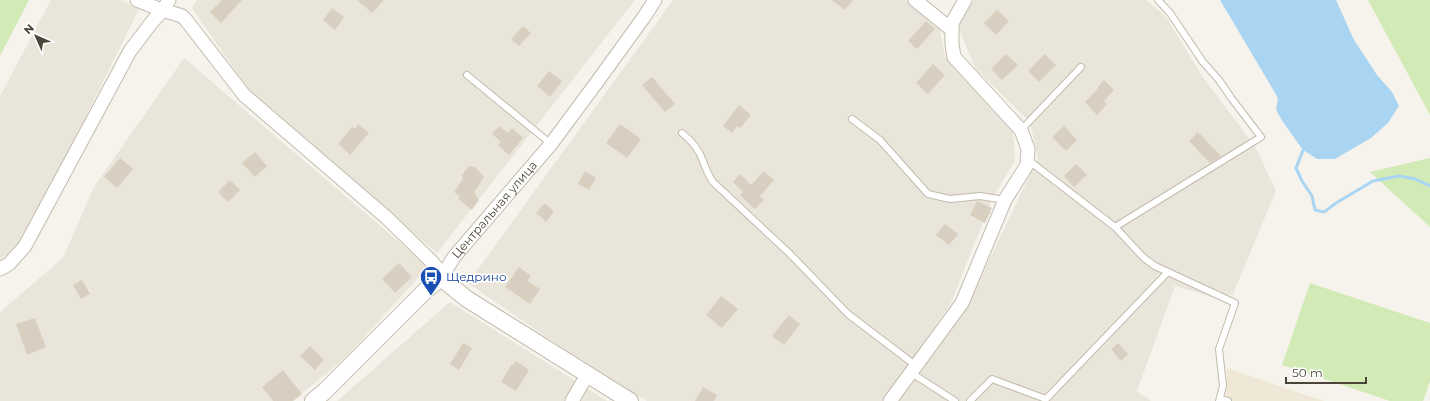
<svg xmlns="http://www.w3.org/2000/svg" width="1430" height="401" font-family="Montserrat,sans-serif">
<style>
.residential{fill:#eae5da}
.education{fill:#efe8d6}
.green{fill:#d2eab5}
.water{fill:#a9d4f2}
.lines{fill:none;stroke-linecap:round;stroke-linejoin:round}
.stream{stroke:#a9d4f2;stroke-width:3}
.building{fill:#d8cfc1}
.service-casing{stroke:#c2bbae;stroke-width:8}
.minor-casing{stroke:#c2bbae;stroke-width:15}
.tertiary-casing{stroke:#c2bbae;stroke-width:18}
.service{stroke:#fff;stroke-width:6}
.minor{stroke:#fff;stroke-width:13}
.tertiary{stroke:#fff;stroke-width:16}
.labels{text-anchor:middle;stroke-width:3.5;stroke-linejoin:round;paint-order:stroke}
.street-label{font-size:12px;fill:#4b4439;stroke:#fff}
.transit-label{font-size:12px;fill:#164399;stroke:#fff;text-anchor:start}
</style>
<rect width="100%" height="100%" fill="#f6f3ec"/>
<!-- residential -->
<path class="residential" d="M51 0H121L139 9 39 211 21 243 0 260V96Z
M197 0H635L437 253 255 99 192 8Z
M673 0H905L940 30 945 57 1013 130 1015 161 993 197 951 303 883 401H647L549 339 468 283Z
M974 0H1146L1166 17 1204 79 1255 146 1276 191 1233 294 1220 299 1175 286 1137 391 1151 401H896L965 310 1038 158 1030 122 975 68 958 26Z
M184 58 428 267 346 357 293 401H0V312L63 258 94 187Z
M450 302 607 401H337Z"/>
<!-- education -->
<path class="education" d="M1227 368 1324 401H1223L1226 394Z"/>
<!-- green -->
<path class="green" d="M0 0H29L0 56Z
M1368 0H1430V115Z
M1430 158V227L1370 172Z
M1310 283 1430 323V381L1423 401H1390L1282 365Z"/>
<!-- water -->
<path class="water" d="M1220 0H1336L1354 40 1377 75 1392 92 1399 106 1388 123 1371 138 1335 159H1317L1303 150 1283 122 1276 110 1278 98Z"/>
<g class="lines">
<!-- stream -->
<path class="stream" d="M1304 148 1296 168 1302 181 1312 196 1315 210 1324 212 1336 203 1373 181 1399 176 1415 179 1430 186"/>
</g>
<!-- building -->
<path class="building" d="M222 0H242L221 23 210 12Z
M357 0H384L372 13Z
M832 0H853L845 10Z
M332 8 344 17 335 30 323 20Z
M997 10 1009 21 996 35 984 23Z
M926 21 935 29 917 49 908 41Z
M523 26 531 33 519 46 511 39Z
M1006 54 1018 65 1002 80 991 69Z
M1045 54 1056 65 1039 82 1028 71Z
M933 64 945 75 928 94 916 83Z
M549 71 562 81 550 97 537 86Z
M652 77 675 104 665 112 642 85Z
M1104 80 1114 90 1104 101 1107 104 1097 115 1085 102 1098 89 1097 88Z
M739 105 751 115 740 128 737 126 732 133 723 126Z
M358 124 369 133 350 155 338 144 352 127 355 129Z
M620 124 641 139 627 158 606 143Z
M499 126 508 133 512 128 523 138 509 155 498 145 501 142 492 134Z
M1064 126 1077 140 1066 151 1052 137Z
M1198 132 1221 156 1210 163 1189 141Z
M255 152 267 166 255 177 242 163Z
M120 158 133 169 117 188 104 177Z
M1076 164 1087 175 1074 187 1064 176Z
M469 166 475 167 484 177 474 192 479 200 472 210 458 199 460 196 454 192 463 179 462 175Z
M585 171 596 178 589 190 578 184Z
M764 171 774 180 760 196 764 200 755 209 740 195 743 192 733 182 740 174 751 185Z
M230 180 240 190 228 202 218 192Z
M977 201 992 208 985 223 970 215Z
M545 203 554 212 546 222 536 213Z
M945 224 958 234 949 245 936 235Z
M399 263 412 277 395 293 382 279Z
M519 267 531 276 527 281 540 289 530 304 505 287Z
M82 280 90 294 81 299 73 285Z
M721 296 738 309 722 328 706 315Z
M789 315 800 324 784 345 772 336Z
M35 318 46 347 27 355 16 324Z
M463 343 472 348 459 370 450 364Z
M1118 343 1128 354 1121 361 1111 349Z
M310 346 324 360 315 370 300 356Z
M516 361 529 370 516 391 501 382 512 364 513 365Z
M283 370 302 394 293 401H273L262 387Z
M703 387 717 395 714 401H695Z"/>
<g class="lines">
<!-- service casing -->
<g class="service-casing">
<path id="service" d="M467 75 551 144
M852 119 880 140 928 194 950 199 980 196 1005 200
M1021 130 1081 67
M682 133C692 141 699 149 703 161 706 169 708 175 713 182L790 254 848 314 915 365
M1027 160 1032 163 1115 227 1144 258 1155 266 1235 303 1219 349 1223 386 1219 401
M1115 227 1261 137 1232 99 1219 80 1203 62 1170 13 1158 0
M910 372 955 401
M1220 399 1228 401
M970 401 992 379 1046 399 1167 273"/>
</g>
<!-- minor casing -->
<g class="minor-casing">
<g id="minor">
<path d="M137 0 159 9 182 16 186 20 244 95 387 218 432 262 437 268 441 278"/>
<path d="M915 0 952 30"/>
<path d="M0 269 9 264 25 246 130 51 152 22 163 10 169 0"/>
<path id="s1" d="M441 278 454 257 551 144 597 82 644 17 655 0"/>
<path d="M572 401 587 375"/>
<path d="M890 401 962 303 1005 200 1027 165 1028 149 1021 130 954 57 952 44V23L965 0"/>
</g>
</g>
<!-- tertiary casing -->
<g class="tertiary-casing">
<path id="tertiary" d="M313 401 324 392 426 290 441 278 467 299 630 401"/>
</g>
<!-- service -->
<use href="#service" class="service"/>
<!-- minor -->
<use href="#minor" class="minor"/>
<!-- tertiary -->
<use href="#tertiary" class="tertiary"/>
</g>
<!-- icons -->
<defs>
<g id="bus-pin" transform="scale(1.15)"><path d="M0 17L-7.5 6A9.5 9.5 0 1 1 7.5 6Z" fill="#1a4fb4" stroke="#fff"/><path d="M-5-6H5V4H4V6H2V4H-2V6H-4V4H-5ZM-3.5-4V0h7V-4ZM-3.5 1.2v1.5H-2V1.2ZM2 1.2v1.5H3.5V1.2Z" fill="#fff"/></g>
</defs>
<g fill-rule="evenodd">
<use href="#bus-pin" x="431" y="277"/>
</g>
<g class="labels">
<!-- street labels -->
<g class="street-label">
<text dy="4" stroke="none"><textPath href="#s1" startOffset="87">Центральная улица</textPath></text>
</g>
<!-- transit labels -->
<g class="transit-label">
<text x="446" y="281">Щедрино</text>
</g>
</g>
<!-- north arrow -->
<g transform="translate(36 36) rotate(315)" stroke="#ffffff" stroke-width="3" paint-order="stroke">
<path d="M0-3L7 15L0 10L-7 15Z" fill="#4b4439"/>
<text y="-6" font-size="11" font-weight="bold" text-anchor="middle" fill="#4b4439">N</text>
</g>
<!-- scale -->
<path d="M1286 377v6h80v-6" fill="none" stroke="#4b4439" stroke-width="2"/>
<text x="1292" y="377" font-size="12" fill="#4b4439" stroke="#ffffff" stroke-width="3" paint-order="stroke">50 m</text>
</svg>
